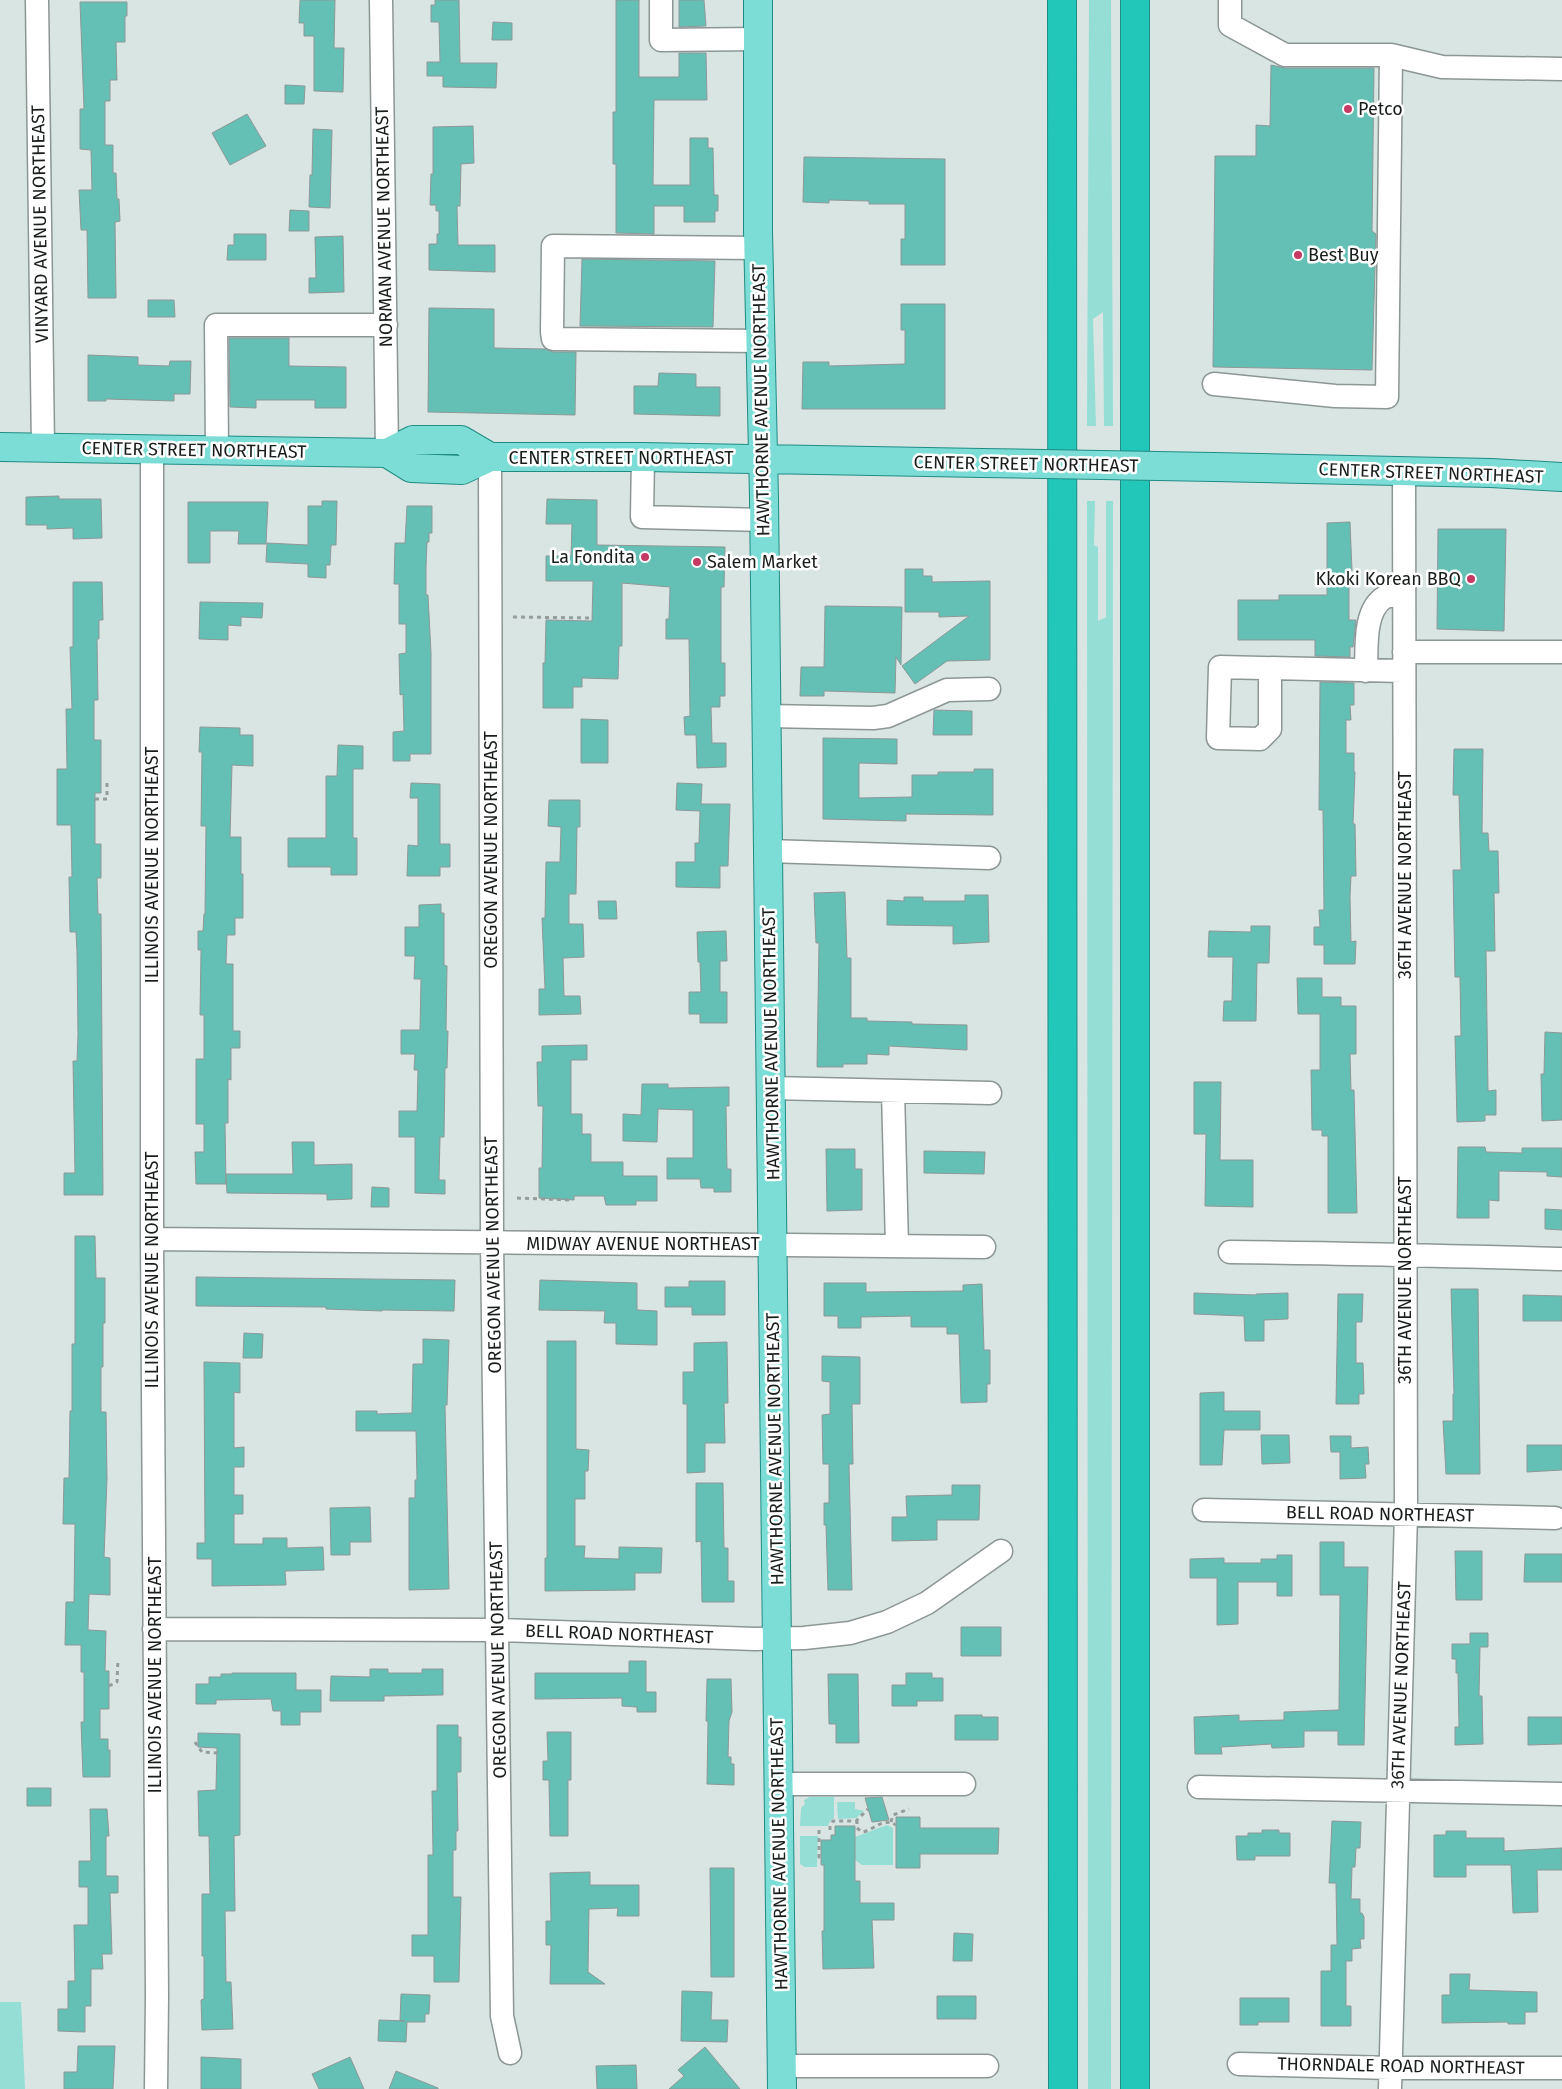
<svg xmlns="http://www.w3.org/2000/svg" width="1562" height="2089" font-family="'Fira Sans',sans-serif">
<style>
.green{fill:#95ded5}
.building{fill:#64bfb5;stroke:#8e9997}
.lines{fill:none;stroke-linecap:round;stroke-linejoin:round}
.minor-casing{stroke:#8c9695;stroke-width:25}
.major-casing{stroke:#208c83;stroke-width:30}
.highway-casing{stroke:#208c83;stroke-width:30}
.path{stroke:#949d9c;stroke-width:3;stroke-dasharray:4 4;stroke-linecap:butt}
.minor{stroke:#fff;stroke-width:22}
.major{stroke:#7bddd6;stroke-width:28}
.highway{stroke:#23c7ba;stroke-width:28}
.major-bridge-casing{stroke:#208c83;stroke-width:30;stroke-linecap:butt}
.major-bridge{stroke:#7bddd6;stroke-width:28}
.poi-dot{fill:#c73965;stroke:#fff;stroke-width:2}
.labels{text-anchor:middle;stroke-width:5;stroke-linejoin:round;paint-order:stroke}
.poi-label{font-size:18px;fill:#191d1c;stroke:#fff;text-anchor:start}
.street-label{font-size:18px;fill:#191d1c;stroke:#fff}
</style>
<rect width="100%" height="100%" fill="#d9e5e3"/>
<!-- green -->
<path class="green" d="M1089 0H1111L1113 426H1104L1103 312 1093 319 1096 426H1087Z
M1087 501H1095L1094 545 1098 547V621L1106 617V501H1113L1111 2089H1088Z
M810 1797H834V1818L830 1821 828 1826H800L801 1808 805 1804 804 1800Z
M837 1802H855V1809L864 1811 856 1818 838 1819Z
M887 1825 893 1828V1865H862L855 1860V1837Z
M800 1836H818L817 1867H805L800 1864Z
M0 2002H21L25 2089H0Z"/>
<!-- building -->
<path class="building" d="M300 0H335L334 48H344L343 92 314 91V36H304V23H299Z
M435 0H459L460 63H497L496 88 443 87V76H427V62H440L439 22H431V5H435Z
M616 0H639V77H679V53H706L707 100H654L653 185H690V138H708V148H713L714 195H718V211H715V222H684V206H654V234L616 233V164H613V112H616Z
M679 0H704L706 26 679 27Z
M80 2H127V16H125V42H116L117 80H110V101H105V145H113V173H116L117 199H119L120 221 115 222 116 298H88L87 230H81L79 190H92L91 150 80 149V109H84Z
M493 22 512 23V40H492Z
M1271 65 1285 68H1374L1372 231 1376 234 1372 370 1213 367 1215 156H1256V125L1270 126Z
M285 85 305 86 304 104H285Z
M247 114 266 146 230 165 212 133Z
M473 126 474 163 461 164 460 206H457L458 245H495V272L429 270V244H437V234H439V211H436V205H430L431 174H433V127Z
M313 129 332 130 330 208 309 207 310 175H312Z
M804 157 945 159V265H901V239H905V204H869V201L829 200V203L803 202Z
M290 210 309 211V231H289Z
M234 234H266V260H227L228 245H234Z
M343 236 344 292 309 293V278H316L315 237Z
M582 259 715 261 713 327 580 326Z
M148 300H174L175 317H148Z
M901 304H945V409H802L803 362H829V366L905 364V330H901Z
M429 308 494 309V348L545 349 553 352H576L575 415 428 412Z
M229 338H289V366L346 367V408H315V400H256V408L230 407Z
M88 355 138 357V365L169 366 170 361H191L190 394H174V401L106 399V401H88Z
M659 373 696 374V387H720V416L634 414V386H658Z
M59 496V499H101L102 538 73 539V528L47 529V525H26V497Z
M547 499 597 500V545L725 547 724 587H721V663H725V696H720V707H711L712 743H726V767L697 768 696 735H685L684 717 690 716 689 639H666V619H669L670 587 622 583V646H619L618 679 582 678V687H573V708H543V663H545L546 620 592 621 593 581H546V556H571L572 524H546Z
M322 501H337L336 545H331L330 565H326V578L308 577V564L266 562 267 543 308 545V506H322Z
M188 502H268L266 544H238L239 531H210V563H188Z
M407 506H432V533H429V542H427L426 566V595H428L431 653V754H410V761H393V732L404 731 403 694 400 695 399 654 406 653V624H399V584H394L395 543H405Z
M1350 522 1352 571H1349V620H1356L1353 647H1350V657L1315 656V640H1238V600H1279V595H1327V523Z
M1438 529H1506L1504 631 1437 629Z
M905 569H923V576H932V582L990 581V660L947 661 915 684 902 666 969 616 939 617V612H905Z
M73 582H102L103 620H99V639H97L98 700H94V740H101V793H95V844H101V878H97L98 914H101L103 1195H64V1173H75L73 1061H77L78 1035 77 952 76 932H70L69 877H72L71 825H57V769H67L66 709H72L70 647H73Z
M200 602 263 603 262 618 241 617V626L228 625V640L199 639Z
M825 606 902 607 901 665 896 657 895 693 824 691V696H800L801 667H824Z
M1320 682 1354 683V705H1350L1351 720H1346V753H1354V772H1355L1353 824H1355L1356 876H1351L1350 897 1351 942 1356 941 1355 964H1324V945H1314V927H1320L1319 910H1324L1323 810H1319Z
M934 710 972 711V735H933Z
M581 719 608 720V763H581Z
M200 727 240 728V735H253V766L232 765 230 837H241V874H243V918H235V935H227L226 964H233V1031H240V1048H231V1080L228 1079V1123H225L226 1184H196L195 1152H204V1124H196V1059H204V1015H200L201 950H198V931H203L204 914H205L206 826H201L202 752H199Z
M823 738 897 739V764L859 763V798L912 797V775H938V772H974V769H993V815L906 814V821L823 819Z
M338 745 363 746V769H353V838H357V875H331V867H288V838H326V776H337Z
M1454 749H1483L1482 833H1488L1489 851H1498L1499 893H1494L1495 951H1486L1488 1091 1496 1090V1115H1485V1121L1457 1122 1455 1036H1461L1460 977H1455L1453 870H1461L1459 795H1453Z
M411 783 440 784V844H450V867H440V876H407L408 845 418 846V798H410Z
M677 783 702 784 701 804H730L728 866H720V888L676 887V862H695V843H699L700 811 676 810Z
M549 800H580V827H577L576 894H569V924H583L584 957 563 958 564 996H580L581 1014 539 1015V989H545L542 918H545L546 862H560L561 827 548 826Z
M845 892 847 958H851V1018H867V1021L912 1022V1024L967 1025V1050L889 1046V1055L867 1054V1064H843V1067H817L819 943H816L814 893Z
M965 895H988L989 942 953 944V926L887 925V900L904 901V897H923V901H965Z
M598 901H616L617 919H599Z
M441 904V913H444V965L447 966 446 1031H448L447 1068H445L444 1137H440L439 1180H445V1194L415 1193V1137H399V1111H417L418 1070H414L415 1054H401V1030H420L421 979H414L415 956H405V927H419V905Z
M1251 926H1270L1269 963H1257L1256 1021H1223L1224 1001H1232L1233 957H1208L1209 931 1251 932Z
M726 931 727 961H720V992H727V1023H700V1014H689V992H701L700 962H698L697 932Z
M1297 978H1322V997H1341V1006H1356V1054H1350L1351 1090H1354L1357 1213H1328V1136H1322V1130H1312L1311 1070H1320V1014H1298Z
M1545 1032 1562 1033V1120L1542 1121 1541 1074H1544Z
M587 1045V1060H571V1114H582V1134H591V1162H623V1176H657V1201H636V1205H606L604 1196H574V1200L539 1198V1168H542L543 1106H538L537 1062H542V1046Z
M1194 1082H1221L1220 1160H1253V1207L1205 1206 1206 1134H1194Z
M642 1084H668V1088L729 1087V1106H726L727 1169H731V1192H714V1188H701L700 1179H667V1158H693V1110L658 1109 657 1142 623 1141V1114L641 1115Z
M292 1142H314V1165L352 1164V1199L327 1200V1194L227 1193 226 1174H293Z
M1458 1147H1485L1486 1152 1522 1153V1148H1562V1177L1547 1176V1172L1499 1171V1201L1489 1200V1218H1457Z
M826 1149H855V1169H862V1210L827 1211Z
M924 1151 985 1152 984 1174 924 1173Z
M372 1187 389 1188V1207H371Z
M1545 1209 1562 1210V1230L1545 1229Z
M75 1236H95L96 1278H105V1323H103V1367H101V1412H106L107 1479 104 1557 110 1558V1595L89 1594 88 1630 106 1631 105 1671H109V1709H100V1739H108V1750H110V1777H83L81 1722H84V1672H81V1645H65L66 1602H74L75 1524H63L64 1478H69L70 1411H72V1344H75Z
M196 1277 455 1280 454 1311 382 1310V1311L326 1309V1307L196 1306Z
M540 1280 637 1283V1310L657 1311V1345L616 1344V1323H604L605 1311 539 1310Z
M689 1281H725V1315H692V1307H665V1287H689Z
M824 1283H866V1292L963 1291V1285L982 1284 984 1350H990V1384H987V1402L961 1403 959 1334H947V1327H911V1316L861 1317V1328H838V1316H824Z
M1451 1289H1478L1480 1474H1446L1443 1421H1453V1394H1454Z
M1194 1293 1256 1295V1294L1288 1293V1319L1264 1320V1341H1245L1244 1316 1194 1314Z
M1338 1294H1363L1362 1322H1356V1363H1363L1364 1394H1359V1404H1336Z
M1523 1295 1562 1296V1321H1523Z
M244 1333 263 1334 262 1358H243Z
M423 1339 449 1340 447 1405H445L449 1589 409 1590V1498H415V1480H417L416 1431H356V1411H377V1414L412 1413 413 1364H423Z
M547 1341H576V1449L589 1450 588 1471H585V1499H575V1546H585L584 1558 619 1559V1547L662 1548 661 1573H635V1590L545 1591V1558H547Z
M727 1342 728 1403H724L725 1443H705V1472L687 1473V1404H683V1372H694V1343Z
M822 1356 860 1357V1404H852L853 1464H849L852 1590H828L826 1525H824V1503H829V1464H823L822 1415 830 1414V1382L822 1381Z
M204 1362 240 1363V1393L234 1392V1448L244 1447V1467H234V1495H243V1514H234V1544H263V1538H287V1548L323 1547 324 1570 285 1571 286 1585 212 1586V1559H197V1543H205Z
M1224 1392V1411H1260V1430H1224L1222 1465H1200V1393Z
M1261 1435H1289L1290 1463 1262 1464Z
M1330 1436H1351V1448L1368 1447 1369 1464H1365L1366 1478 1340 1479V1452H1331Z
M1527 1445H1562V1470L1527 1472Z
M696 1483H723L724 1548H728V1581H734V1602H702L701 1541 696 1542Z
M952 1485H980L979 1520H937V1540L892 1541V1517H907L906 1496 952 1495Z
M370 1507 371 1542H350V1555H331L330 1508Z
M1320 1542H1344V1567H1368L1364 1745H1338V1731H1304V1747L1272 1748 1271 1744 1239 1746 1221 1747 1222 1754H1195L1194 1717 1239 1715V1721L1284 1720V1712L1339 1710 1340 1595H1320Z
M1455 1551H1482V1600H1456Z
M1525 1554H1562V1582H1524Z
M1277 1555H1292V1596H1277V1582H1238V1624L1217 1625V1578H1190V1559L1224 1558V1563H1261V1559H1277Z
M961 1627H1001V1656H961Z
M1470 1633H1488V1647H1480L1479 1696H1482L1483 1744 1455 1745V1727H1459L1458 1673H1456V1659H1452V1644H1470Z
M629 1661H646V1692H656V1712H637V1707L622 1706V1698L535 1699V1673H629Z
M370 1669H388V1673H422V1669H443V1695L384 1696V1701H330L331 1676 370 1677Z
M232 1673H296V1690H321V1712H300V1725H281V1711H273L271 1699 216 1700V1704H196V1684H209V1677H221V1674H232Z
M906 1673H932V1678H943V1701H917V1706H892V1685H906Z
M828 1674H858L859 1743H836V1724H829Z
M707 1679H731L732 1712 729 1721 728 1757H731V1764H734V1785L707 1784 708 1721H706Z
M955 1715H982V1717H998V1740H955Z
M1528 1717H1562V1744L1528 1745Z
M437 1725H458V1737H461V1772H457L458 1831H456V1850H453V1897H461L459 1982H434V1956H412V1935H428V1855H433L432 1791H437Z
M547 1732H571V1780H568V1836H550L549 1780H543V1761H548Z
M198 1733 240 1734V1835L234 1836 235 1911H225L226 1982H231L233 2029 202 2030 201 2000 204 1999V1956H202V1894H210L209 1836H199L198 1791 216 1790 217 1748 198 1747Z
M27 1788H51V1806H27Z
M882 1797 889 1820 872 1822 865 1798Z
M90 1809H107L109 1836H106V1876H118V1893H110L112 1954H102L103 1969H91V2006H85V2032L58 2031V2009H68V1981H75L74 1925H88V1887H79V1861H91Z
M896 1817H920V1828H999L998 1854H920V1868H896Z
M1332 1821 1361 1822 1360 1848H1356L1355 1867H1352L1351 1899H1360V1913H1362L1364 1917V1939H1360L1361 1948 1352 1949V1961H1346V2006H1351V2026H1321V1971H1331V1945H1337L1336 1883H1329Z
M835 1826H855V1881H860V1903H894V1920H872L874 1968 823 1969 822 1931H824V1865H821V1840H831V1835H835Z
M1262 1830H1279V1833H1290V1856H1255V1860H1237L1236 1836H1248V1833H1262Z
M1446 1831H1466V1838H1504V1851L1562 1848V1870H1537L1538 1912 1513 1913 1511 1865H1466V1877H1434V1835H1446Z
M710 1868H734V1977H711Z
M590 1872V1885H639V1916H617L618 1908 589 1909 588 1972 605 1984H550L551 1945H546V1921H551L550 1873Z
M954 1933 973 1934 972 1961H953Z
M1450 1974H1470L1469 1990 1537 1992V2012H1525V2024H1508V2022L1442 2023V1995H1450Z
M682 1991 712 1992 711 2020H728L727 2042 681 2041Z
M401 1994 430 1995 429 2014H425V2022H407L406 2042 378 2041 379 2020 405 2021H400Z
M937 1996H976V2019H937Z
M1240 1998H1289V2022H1258V2025H1240Z
M78 2046H115L113 2089H64V2072H77Z
M705 2047 740 2089H669L684 2076 678 2070Z
M201 2057 241 2059V2089H201Z
M350 2057 364 2089H319L312 2074Z
M636 2065 637 2089H597L596 2066Z
M396 2071 438 2088V2089H389Z"/>
<g class="lines">
<!-- minor casing -->
<g class="minor-casing">
<path id="minor" d="M37 0 43 448
M381 0 387 453
M661 0V40L758 39
M1230 0V25L1285 55H1391L1442 67 1562 69
M758 248 553 246 552 332 553 339 760 341
M1214 384 1335 396 1387 397 1391 55
M152 450V1239L157 1996 156 2089
M217 452 216 325H386
M490 457 492 1242 502 2016 510 2053
M643 457 642 517 764 520
M1404 652H1562
M1270 669V729L1260 739 1218 738 1220 667 1404 671
M1366 671C1367 649 1363 610 1385 597 1390 595 1399 596 1404 596
M766 716 873 718 888 716 947 690 989 689
M768 851 989 858
M771 1088 990 1093
M893 1091 897 1246
M152 1239 984 1247
M1230 1252C1341 1253 1451 1256 1562 1259
M1204 1510 1555 1518
M154 1629 498 1630 755 1639 804 1638 850 1633 887 1622 927 1603 1001 1551
M778 1784H964
M1199 1787 1562 1794
M1239 2064 1390 2068H1562
M782 2066H987
M1390 2089 1406 1514 1404 471"/>
</g>
<!-- major casing -->
<g class="major-casing">
<path id="major" d="M758 0V231L764 498 782 2089
M0 447 387 453 413 440H461L490 457
M387 453 411 468 462 470 490 457H643L982 463
M1214 467 1491 473 1562 477"/>
</g>
<!-- highway casing -->
<g class="highway-casing">
<path id="highway" d="M1062 0 1063 2089
M1135 0V2089"/>
</g>
<!-- path -->
<path class="path" d="M513 617 592 618
M95 799H107V782
M517 1198 572 1200
M109 1686 117 1682 118 1660
M195 1742 202 1752 217 1753
M857 1820V1828L862 1832C875 1830 882 1817 896 1825
M891 1822 893 1815 909 1809
M819 1830V1857H821
M830 1830V1826L833 1821H856L868 1809"/>
<!-- minor -->
<use href="#minor" class="minor"/>
<!-- major -->
<use href="#major" class="major"/>
<!-- highway -->
<use href="#highway" class="highway"/>
<!-- major-bridge casing -->
<g class="major-bridge-casing">
<path id="major-bridge" d="M982 463 1214 467"/>
</g>
<!-- major-bridge -->
<use href="#major-bridge" class="major-bridge"/>
</g>
<!-- markers -->
<g class="poi-dot">
<circle cx="1348" cy="109" r="5"/>
<circle cx="1298" cy="255" r="5"/>
<circle cx="645" cy="557" r="5"/>
<circle cx="697" cy="562" r="5"/>
<circle cx="1471" cy="579" r="5"/>
</g>
<g class="labels">
<!-- poi labels -->
<g class="poi-label">
<text x="1358" y="115">Petco</text>
<text x="1308" y="261">Best Buy</text>
<text x="635" y="563" text-anchor="end">La Fondita</text>
<text x="707" y="568">Salem Market</text>
<text x="1461" y="585" text-anchor="end">Kkoki Korean BBQ</text>
</g>
<!-- street labels -->
<g class="street-label">
<text transform="translate(40 224) rotate(-91)" y="6">VINYARD AVENUE NORTHEAST</text>
<text transform="translate(384 227) rotate(-91)" y="6">NORMAN AVENUE NORTHEAST</text>
<text transform="translate(761 400) rotate(-91)" y="6">HAWTHORNE AVENUE NORTHEAST</text>
<text transform="translate(194 450) rotate(1)" y="6">CENTER STREET NORTHEAST</text>
<text x="621" y="464">CENTER STREET NORTHEAST</text>
<text transform="translate(1026 464) rotate(1)" y="6">CENTER STREET NORTHEAST</text>
<text transform="translate(1431 473) rotate(2)" y="6">CENTER STREET NORTHEAST</text>
<text transform="translate(491 850) rotate(-90)" y="6">OREGON AVENUE NORTHEAST</text>
<text transform="translate(152 865) rotate(-90)" y="6">ILLINOIS AVENUE NORTHEAST</text>
<text transform="translate(1405 875) rotate(-90)" y="6">36TH AVENUE NORTHEAST</text>
<text transform="translate(771 1044) rotate(-91)" y="6">HAWTHORNE AVENUE NORTHEAST</text>
<text x="643" y="1250">MIDWAY AVENUE NORTHEAST</text>
<text transform="translate(493 1255) rotate(-91)" y="6">OREGON AVENUE NORTHEAST</text>
<text transform="translate(152 1270) rotate(-90)" y="6">ILLINOIS AVENUE NORTHEAST</text>
<text transform="translate(1405 1280) rotate(-90)" y="6">36TH AVENUE NORTHEAST</text>
<text transform="translate(775 1449) rotate(-91)" y="6">HAWTHORNE AVENUE NORTHEAST</text>
<text transform="translate(1380 1514) rotate(1)" y="6">BELL ROAD NORTHEAST</text>
<text transform="translate(619 1634) rotate(2)" y="6">BELL ROAD NORTHEAST</text>
<text transform="translate(498 1660) rotate(-91)" y="6">OREGON AVENUE NORTHEAST</text>
<text transform="translate(155 1675) rotate(-90)" y="6">ILLINOIS AVENUE NORTHEAST</text>
<text transform="translate(1401 1685) rotate(-88)" y="6">36TH AVENUE NORTHEAST</text>
<text transform="translate(779 1854) rotate(-91)" y="6">HAWTHORNE AVENUE NORTHEAST</text>
<text transform="translate(1401 2066) rotate(1)" y="6">THORNDALE ROAD NORTHEAST</text>
</g>
</g>
</svg>
